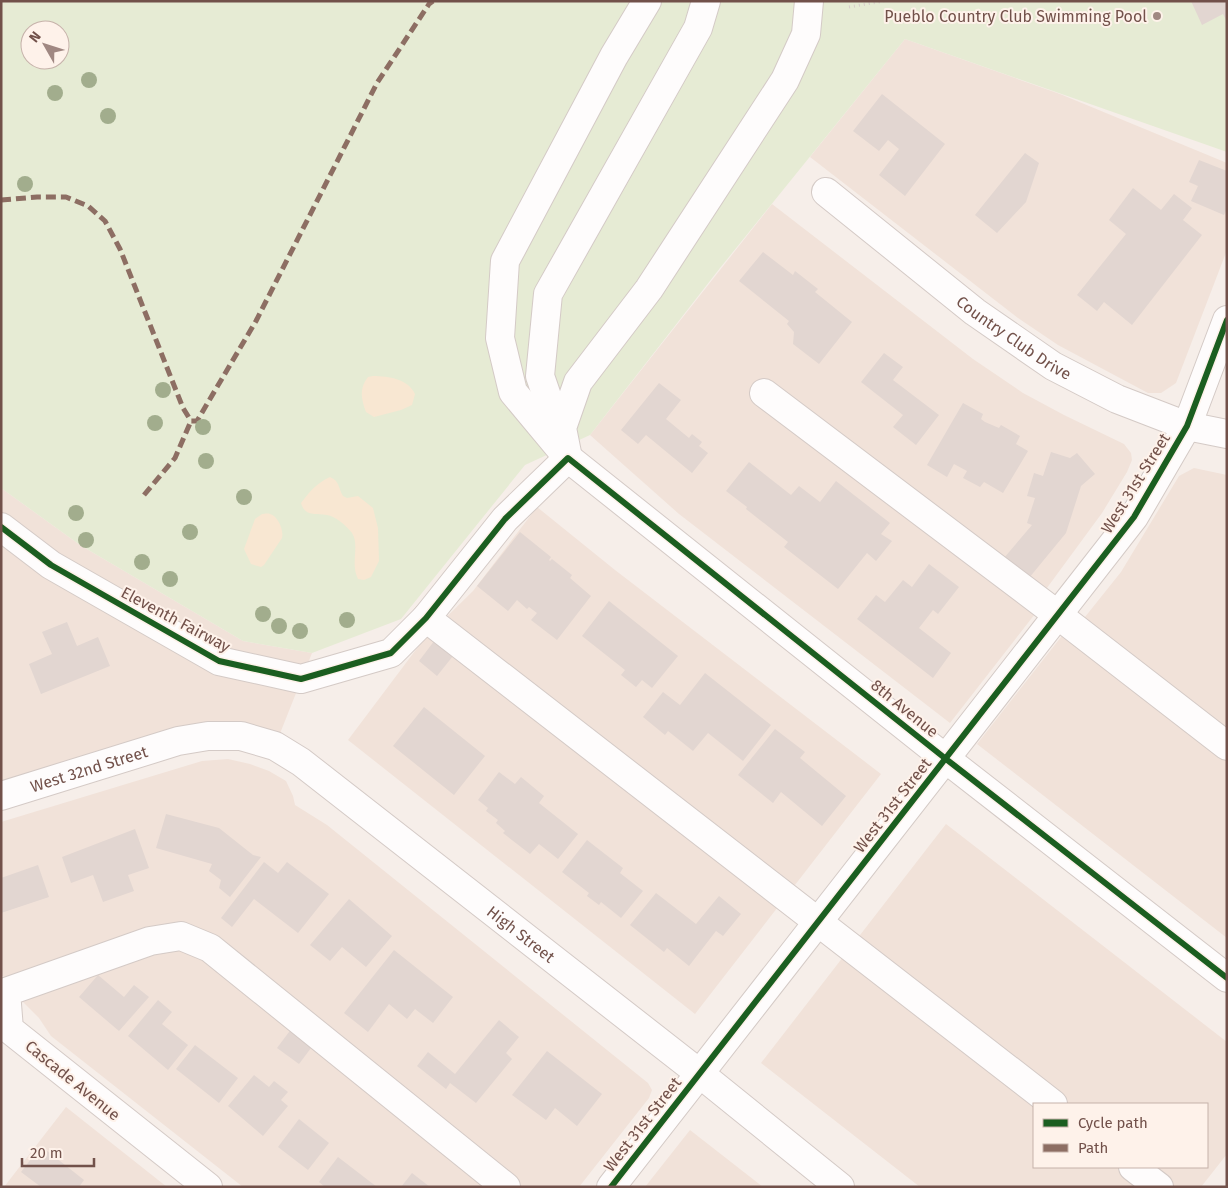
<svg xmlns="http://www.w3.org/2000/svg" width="1228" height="1188" font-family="'Fira Sans',sans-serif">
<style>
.residential{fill:#f1e2d9;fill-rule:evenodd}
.green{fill:#e6ebd4;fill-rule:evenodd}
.sand{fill:#f8e7d2}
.building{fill:#e2d6d1}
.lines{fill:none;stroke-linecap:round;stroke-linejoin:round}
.minor-casing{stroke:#d4cac6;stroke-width:30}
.path{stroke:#d7ccca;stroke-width:3;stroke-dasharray:1 4;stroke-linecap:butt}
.minor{stroke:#fefcfc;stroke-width:28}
.quiet{stroke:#8d6e63;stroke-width:5;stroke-dasharray:10 5;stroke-linecap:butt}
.cycleway-casing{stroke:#fef2ea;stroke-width:9}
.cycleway{stroke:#1b5e20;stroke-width:6}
.tree{fill:#a2ad8d}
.poi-dot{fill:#a08882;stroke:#fef2ea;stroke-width:2}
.labels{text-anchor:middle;stroke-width:4;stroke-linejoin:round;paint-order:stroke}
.poi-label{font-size:16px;fill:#72514a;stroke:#fef2ea;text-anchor:end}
.street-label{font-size:16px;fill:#72514a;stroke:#fef2ea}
</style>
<rect width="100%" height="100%" fill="#f6eee9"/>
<!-- residential -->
<path class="residential" d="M905 39 1060 94 1227 163V250L1176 383 1161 393H1148L1058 345 1018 318 810 157Z
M772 204 973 359 1023 393 1064 415 1124 444 1131 453 1132 460 1127 472 1102 513 1044 592 1049 596 950 723 679 514 590 435Z
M1194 468 1227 475V938L977 744 1076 618 1081 622 1121 572 1179 476Z
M1 488 80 545 243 641 312 653 275 746 241 736 1 796Z
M537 507 615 570 881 774 695 1014 348 740 424 639 473 591Z
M228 759 250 764 269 771 286 781 293 796 295 805 327 825 648 1083 652 1090 649 1098 579 1187H243L51 1036 39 1018 21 1000 3 976H1V822L202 761Z
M946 824 1227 1042V1154L1201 1187H920L761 1063ZM1034 1104H1207V1167H1034Z
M66 1107 167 1187H4Z
M690 1130 763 1187H645Z"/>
<!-- green -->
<path class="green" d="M1 1H1227V152L905 39 720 268 590 435 525 465 401 619 312 653 243 641 80 545 1 488ZM30 30H60V60H30Z"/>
<!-- sand -->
<path class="sand" d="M373 376C389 376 408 379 415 394L412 405 401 410 374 417 366 412C361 399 359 388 368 377Z
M330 477C340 481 338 488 343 496L347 498 358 496 373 508 378 528 379 561 371 577 364 580 358 579C350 564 360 545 352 533 347 526 335 516 327 515 315 513 305 517 301 503 310 491 317 483 330 477Z
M262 514C264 514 267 513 270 514 278 516 284 530 282 538L264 565 261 567 251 564 244 549 255 519Z"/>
<!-- building -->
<path class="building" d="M1191 1H1227V22L1223 14 1202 25Z
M882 94 945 144 905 196 879 175 899 149 888 140 879 151 853 131Z
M1025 153 1039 163 1026 202 997 233 975 215Z
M1199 160 1227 171V209L1224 215 1191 201 1198 186 1189 182Z
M1133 188 1161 210 1174 194 1192 208 1183 220 1202 235 1132 325 1104 302 1097 311 1077 295 1126 234 1109 220Z
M763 252 793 275 795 271 818 289 815 292 852 322 819 364 793 344 794 332 787 324 789 321 739 281Z
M884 353 903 367 893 380 939 415 916 445 893 427 903 415 861 382Z
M659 383 681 400 666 419 689 438 692 434 702 442 699 446 708 453 692 473 646 435 638 444 621 430Z
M963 403 983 414 981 419 985 422 999 428 1001 425 1020 436 1016 444 1028 451 1003 493 984 482 980 487 963 478 967 471 954 464 947 477 927 465Z
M1051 452 1070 458 1077 453 1095 474 1081 486 1066 533 1029 578 1004 558 1032 525 1027 523 1035 498 1027 496 1034 473 1043 476Z
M749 462 791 495 799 486 820 502 836 481 890 523 881 534 892 541 876 561 867 553 838 589 784 547 788 542 746 509 747 507 726 491Z
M520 532 551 557 549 560 550 561 552 559 572 575 570 578 591 596 557 640 531 620 537 613 529 607 527 609 517 600 508 611 477 586Z
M929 564 959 587 938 614 933 610 919 628 951 653 933 678 857 619 876 595 885 602 903 580 912 587Z
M609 601 678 656 652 688 642 680 636 687 621 675 625 670 582 636Z
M67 622 77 646 98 637 110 666 41 694 29 664 52 654 42 632Z
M438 636 457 651 437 676 419 661Z
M705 673 771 725 743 761 708 733 693 751 668 731 665 735 643 717 663 692 680 705Z
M424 707 485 756 454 795 393 746Z
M775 729 805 752 800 758 846 796 822 826 781 792 773 803 738 775Z
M499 772 515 784 521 777 544 796 539 803 578 834 558 859 539 844 530 854 503 833 505 831 496 823 498 820 486 811 488 808 478 800Z
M166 814 219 828 253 855 261 857 230 897 219 888 221 880 209 871 212 864 156 848Z
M135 829 149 868 128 875 134 891 103 902 93 875 71 883 62 857Z
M587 840 623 868 620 873 643 891 621 918 601 902 599 905 587 896 589 893 562 872Z
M264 862 278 873 287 862 329 894 298 933 254 899 232 927 221 918Z
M38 865 49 897 1 913V878Z
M656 893 696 924 719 896 741 914 723 936 716 931 689 966 667 948 664 952 630 925Z
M349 899 392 936 366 967 342 947 330 961 310 945Z
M394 950 453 997 433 1023 415 1009 407 1019 389 1004 368 1032 344 1013Z
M98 975 124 997 134 985 149 997 119 1031 79 997Z
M158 1000 172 1012 162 1024 188 1045 168 1070 128 1036Z
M499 1020 519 1037 506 1053 512 1059 476 1103 450 1083 446 1089 417 1066 428 1052 455 1074Z
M295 1024 317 1040 299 1064 277 1048Z
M195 1045 238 1078 219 1103 176 1069Z
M547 1051 602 1094 577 1126 555 1108 546 1120 512 1095Z
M254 1075 269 1087 274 1081 288 1092 281 1100 288 1106 263 1136 228 1106Z
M299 1119 329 1143 308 1170 278 1147Z
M41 1146 84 1180 79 1187H41L21 1172Z
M338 1157 377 1187H325L319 1182Z
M412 1173 430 1187H401Z"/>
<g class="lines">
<!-- minor casing -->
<g class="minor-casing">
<g id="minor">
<path d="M647 1 614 56 505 261 500 338 513 392 568 458 946 759 1227 978"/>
<path id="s1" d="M826 192 975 312 1053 366 1117 399 1187 426 1227 434"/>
<path d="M764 393 1058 615 1227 746"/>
<path d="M562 440 540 376 548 294 698 28 706 1"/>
<path d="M568 458 562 428 578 382 649 289 785 80 806 34 809 1"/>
<path d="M1 527 51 565 219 661 301 679 391 653 426 618 505 519 568 458"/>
<path d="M426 618 1053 1104"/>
<path id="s2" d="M1 796 178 741 208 736H241L275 746 301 762 699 1073 840 1187"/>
<path d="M1133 1167 1159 1187"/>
<path d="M208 1187 9 1029 6 992 150 941 181 936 210 948 506 1187"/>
<path d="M611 1187 1134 517 1187 426 1227 320"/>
</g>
</g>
<!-- path -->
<path class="path" d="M849 7 884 1"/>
<!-- minor -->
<use href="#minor" class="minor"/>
<!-- quiet -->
<path class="quiet" d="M1 200 37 197H66L88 206 105 221 120 249 183 408 191 421H197L256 321 377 83 429 4 433 1
M144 495 175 458 191 421"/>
<!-- cycleway casing -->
<g class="cycleway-casing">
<path id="cycleway" d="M1 527 51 565 219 661 301 679 391 653 426 618 505 519 568 458 946 759 1227 978
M611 1187 1134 517 1187 426 1227 320"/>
</g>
<!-- cycleway -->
<use href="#cycleway" class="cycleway"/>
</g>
<!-- trees -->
<g class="tree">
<circle cx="89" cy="80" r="8"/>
<circle cx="55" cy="93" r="8"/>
<circle cx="108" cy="116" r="8"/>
<circle cx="25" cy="184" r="8"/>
<circle cx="163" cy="390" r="8"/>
<circle cx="155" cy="423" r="8"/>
<circle cx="203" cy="427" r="8"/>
<circle cx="206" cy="461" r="8"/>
<circle cx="244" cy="497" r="8"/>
<circle cx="76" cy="513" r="8"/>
<circle cx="190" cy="532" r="8"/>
<circle cx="86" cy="540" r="8"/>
<circle cx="142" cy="562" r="8"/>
<circle cx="170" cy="579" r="8"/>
<circle cx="263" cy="614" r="8"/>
<circle cx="347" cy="620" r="8"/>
<circle cx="279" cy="626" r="8"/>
<circle cx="300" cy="631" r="8"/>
</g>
<!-- markers -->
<circle class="poi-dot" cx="1157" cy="16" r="5"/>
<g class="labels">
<!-- poi labels -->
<g class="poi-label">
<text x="1147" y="22">Pueblo Country Club Swimming Pool</text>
</g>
<!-- street labels -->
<g class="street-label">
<text dy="6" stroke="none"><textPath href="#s1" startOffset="238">Country Club Drive</textPath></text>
<text transform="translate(1135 483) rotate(-58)" y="6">West 31st Street</text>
<text transform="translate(176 619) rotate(28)" y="6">Eleventh Fairway</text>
<text transform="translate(905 708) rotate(39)" y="6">8th Avenue</text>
<text dy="6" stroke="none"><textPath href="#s2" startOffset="92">West 32nd Street</textPath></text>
<text transform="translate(892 805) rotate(-52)" y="6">West 31st Street</text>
<text dy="6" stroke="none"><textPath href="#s2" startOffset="594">High Street</textPath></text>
<text transform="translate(73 1080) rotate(39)" y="6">Cascade Avenue</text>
<text transform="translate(642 1124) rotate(-52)" y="6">West 31st Street</text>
</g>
</g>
<!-- border -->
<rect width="1228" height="1188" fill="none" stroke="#72514a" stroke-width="5"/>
<!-- legend -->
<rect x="1033" y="1103" width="175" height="65" fill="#fef2ea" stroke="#c6b2aa"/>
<rect x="1043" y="1119" width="25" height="8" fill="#1b5e20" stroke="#c6b2aa"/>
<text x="1078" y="1128" font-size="15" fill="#72514a">Cycle path</text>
<rect x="1043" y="1144" width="25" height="8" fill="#8d6e63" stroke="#c6b2aa"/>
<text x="1078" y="1153" font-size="15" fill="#72514a">Path</text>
<!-- north arrow -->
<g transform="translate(45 45) rotate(309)"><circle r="24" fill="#fef2ea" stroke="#c6b2aa"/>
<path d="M0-4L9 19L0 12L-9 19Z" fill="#a08882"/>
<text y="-8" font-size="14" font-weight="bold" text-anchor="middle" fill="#72514a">N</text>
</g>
<!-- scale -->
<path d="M22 1158v8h72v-8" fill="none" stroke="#72514a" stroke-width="2.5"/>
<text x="30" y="1158" font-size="15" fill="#72514a" stroke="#fef2ea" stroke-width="4" paint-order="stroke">20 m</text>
</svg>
